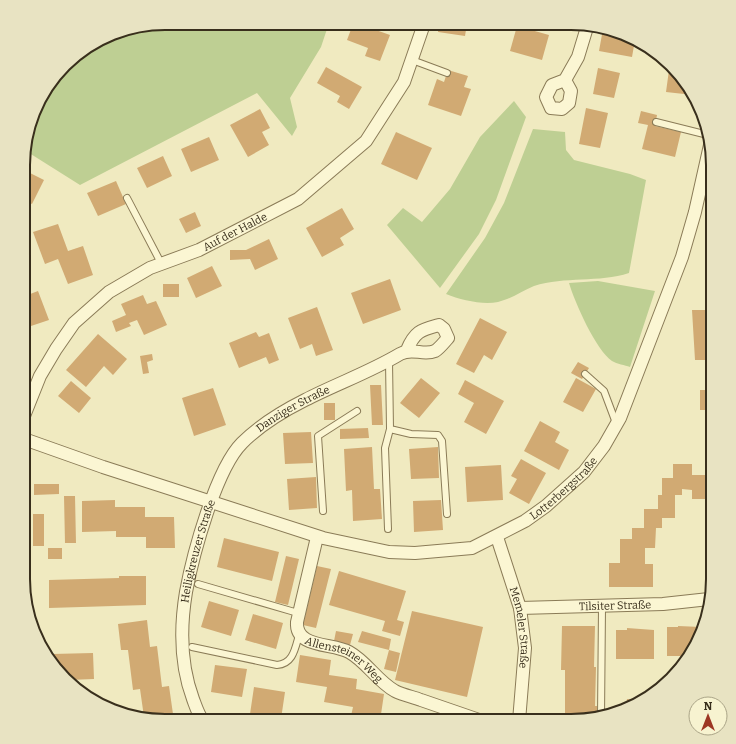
<svg xmlns="http://www.w3.org/2000/svg" width="736" height="744" font-family="Bitter,serif">
<style>
.green{fill:#becf93}
.building{fill:#d1aa73}
.lines{fill:none;stroke-linecap:round;stroke-linejoin:round}
.service-casing{stroke:#8a7b57;stroke-width:8}
.minor-casing{stroke:#8a7b57;stroke-width:14}
.service{stroke:#fbf6d3;stroke-width:6}
.minor{stroke:#fbf6d3;stroke-width:12}
.labels{text-anchor:middle;stroke-width:3.5;stroke-linejoin:round;paint-order:stroke}
.street-label{font-size:11px;fill:#392f1c;stroke:#f7f3d0}
.rim{fill:none;stroke:#392f1c;stroke-width:2}
</style>
<rect width="100%" height="100%" fill="#f0eac0"/>
<!-- green -->
<path class="green" d="M165 23H329L321 47 290 98 297 127 292 136 257 93 80 185 26 151V138L42 94 72 58 119 31Z
M514 101 526 117 496 200 479 234 440 288 387 225 403 208 422 222 450 189 480 137Z
M533 129 565 132 566 150 574 160 630 174 646 180 629 273C599 283 565 276 534 286 522 291 511 299 498 302 482 305 461 300 446 294L485 238 504 203Z
M598 281 655 291 630 367C625 365 617 364 612 361 596 350 575 303 569 283Z"/>
<!-- building -->
<path class="building" d="M353 24H359L390 35 380 61 365 56 368 48 347 40Z
M439 24H467L465 36 438 32Z
M517 26 549 35 542 60 510 51Z
M603 29 635 40 632 57 599 51Z
M666 63 684 79 693 95 666 92 669 70H665Z
M326 67 362 87 349 109 337 102 340 96 317 83Z
M598 68 620 73 614 98 593 94Z
M448 70 468 76 464 87 471 89 461 116 428 105 437 79 444 82Z
M586 108 608 113 600 148 579 144Z
M260 109 270 128 262 132 269 145 248 157 230 125Z
M641 111 657 115 655 126 681 132 675 157 642 149 648 125 638 123Z
M396 132 432 148 417 180 381 164Z
M209 137 219 160 191 172 181 149Z
M163 156 172 176 147 188 137 168Z
M26 171 44 180 32 204 25 201Z
M116 181 126 204 98 216 87 193Z
M342 208 354 229 340 238 344 245 322 257 306 228Z
M195 212 201 226 186 233 179 219Z
M58 224 68 251 83 246 93 275 68 284 58 259 45 264 33 232Z
M269 239 278 259 255 270 250 259 230 260V250H246Z
M212 266 222 286 196 298 187 278Z
M390 279 401 310 363 324 351 293Z
M163 284H179V297H163Z
M38 291 49 320 25 328V296Z
M143 295 147 304 156 301 167 325 144 335 137 320 129 323 131 326 116 332 112 321 126 315 121 304Z
M317 307 333 350 316 356 312 344 300 349 288 318Z
M692 310H713V360H695Z
M480 318 507 332 492 360 484 355 474 373 456 364Z
M256 332 259 337 269 333 279 360 269 364 266 357 239 368 229 343Z
M98 334 127 359 113 375 104 366 86 387 66 370Z
M152 354 153 360 147 362 149 373 143 374 140 356Z
M578 362 589 368 582 379 571 373Z
M421 378 440 393 419 418 400 403Z
M576 378 596 389 583 412 563 402Z
M465 380 504 401 486 434 464 422 474 403 458 394Z
M71 381 91 398 79 413 58 396Z
M370 385H381L383 425H372Z
M213 388 226 425 194 436 182 398Z
M700 390H713V416H710V410H700Z
M324 403H335V420H324Z
M540 421 560 432 555 442 569 450 559 470 524 451Z
M368 428 369 438 340 439V429Z
M311 432 313 463 285 464 283 433Z
M372 447 374 489H380L382 519 353 521 352 490 346 491 344 449Z
M438 447 439 478 411 479 409 449Z
M521 459 546 473 529 504 509 493 517 479 511 476Z
M673 464H692V475H713V508H707V499H692V490L682 489V495H675V518H662V528H656L655 548H645V564H653V587H609V563H620V539H632V528H644V509H658V495H662V478H673Z
M501 465 503 500 467 502 465 467Z
M316 477 317 508 289 510 287 479Z
M34 484H59V494L34 495Z
M64 496H75L76 543H65Z
M115 500V507H145V517H174L175 548H146V537H116V531L82 532V501Z
M441 500 443 530 414 532 413 501Z
M33 514H44V546H33Z
M224 538 279 552 272 581 217 567Z
M48 548H62V559H48Z
M286 556 299 559 288 605 275 602Z
M317 566 331 569 316 628 303 625Z
M339 571 406 591 397 620 404 622 400 636 382 631 385 621 329 605Z
M119 576H146V605L49 608V580L119 578Z
M209 601 239 610 231 636 201 627Z
M412 611 483 627 467 697 395 680Z
M253 614 283 623 276 649 245 640Z
M147 620 150 647 157 646 162 687 169 686 174 721H156L144 717 140 689 133 690 128 650H121L118 624Z
M562 626H595L594 667H596L595 706H597V717L580 721H565V670H561Z
M678 626 701 627 694 650 689 656H667V627H678Z
M627 628 654 630V659H616V630H627Z
M336 631 353 634 350 645 334 641Z
M362 631 391 639 389 650 358 642Z
M389 650 400 653 396 672 384 669Z
M93 653 94 679 69 680 53 666 52 654Z
M300 655 331 660 329 675 357 679 356 689 384 694 380 721 351 716 353 707 324 702 327 687 296 682Z
M215 665 247 669 242 697 211 692Z
M254 687 285 692 281 719 250 714Z
M627 699 642 700 626 708Z
M403 713 428 720V721H401Z"/>
<g class="lines">
<!-- service casing -->
<g class="service-casing">
<path id="service" d="M412 60 447 73
M656 122 708 135
M127 198 161 263
M585 374 604 391 616 423
M390 429 411 434 438 435 442 441 447 514
M323 511 318 436 357 411
M388 529 385 448 390 429 389 361
M198 584 298 613
M192 647 277 665C293 664 295 649 299 635
M601 717 602 607"/>
</g>
<!-- minor casing -->
<g class="minor-casing">
<g id="minor">
<path d="M565 80 571 91 569 103 562 109 551 108 546 97 552 85 565 80 578 57 588 24"/>
<path id="s1" d="M24 416 40 376 56 349 74 323 109 292 150 268 199 250 298 199 366 141 404 82 424 24"/>
<path id="s2" d="M24 439 103 467 323 538 389 552 415 553 472 548 525 521 546 506 584 472 604 446 620 418 682 257 695 212 710 145"/>
<path id="s3" d="M317 537 297 622C295 648 332 643 349 652 367 662 377 681 395 691 403 695 413 697 421 700 441 707 462 714 482 721"/>
<path id="s4" d="M497 537 520 608 525 648 519 721"/>
<path id="s5" d="M520 608 663 604 709 599"/>
<path id="s6" d="M203 721C198 714 196 707 193 699 180 664 180 628 186 592 193 554 216 469 242 443 260 425 283 411 305 400 336 384 370 372 400 354 412 347 423 356 435 351 440 348 445 341 448 338L444 329 439 325C421 330 415 331 407 350"/>
</g>
</g>
<!-- service -->
<use href="#service" class="service"/>
<!-- minor -->
<use href="#minor" class="minor"/>
</g>
<g class="labels">
<!-- street labels -->
<g class="street-label">
<text dy="4" stroke="none"><textPath href="#s1" startOffset="293">Auf der Halde</textPath></text>
<text dy="4" stroke="none"><textPath href="#s6" startOffset="355">Danziger Straße</textPath></text>
<text dy="4" stroke="none"><textPath href="#s2" startOffset="576">Lotterbergstraße</textPath></text>
<text dy="4" stroke="none"><textPath href="#s6" startOffset="175">Heiligkreuzer Straße</textPath></text>
<text dy="4" stroke="none"><textPath href="#s5" startOffset="95">Tilsiter Straße</textPath></text>
<text dy="4" stroke="none"><textPath href="#s4" startOffset="94">Memeler Straße</textPath></text>
<text dy="4" stroke="none"><textPath href="#s3" startOffset="152">Allensteiner Weg</textPath></text>
</g>
</g>
<!-- crop -->
<path d="M0 0H736V744H0ZM165 30H571A135 135 0 0 1 706 165V579A135 135 0 0 1 571 714H165A135 135 0 0 1 30 579V165A135 135 0 0 1 165 30Z" fill="#e8e3c2" fill-rule="evenodd"/>
<path class="rim" d="M165 30H571A135 135 0 0 1 706 165V579A135 135 0 0 1 571 714H165A135 135 0 0 1 30 579V165A135 135 0 0 1 165 30Z"/>
<!-- north arrow -->
<g transform="translate(708 716)"><circle r="19" fill="#f7f3d0" stroke="#aba588"/>
<path d="M0-3L7 15L0 10L-7 15Z" fill="#9d3723"/>
<text y="-6" font-size="11" font-weight="bold" text-anchor="middle" fill="#392f1c">N</text>
</g>
</svg>
